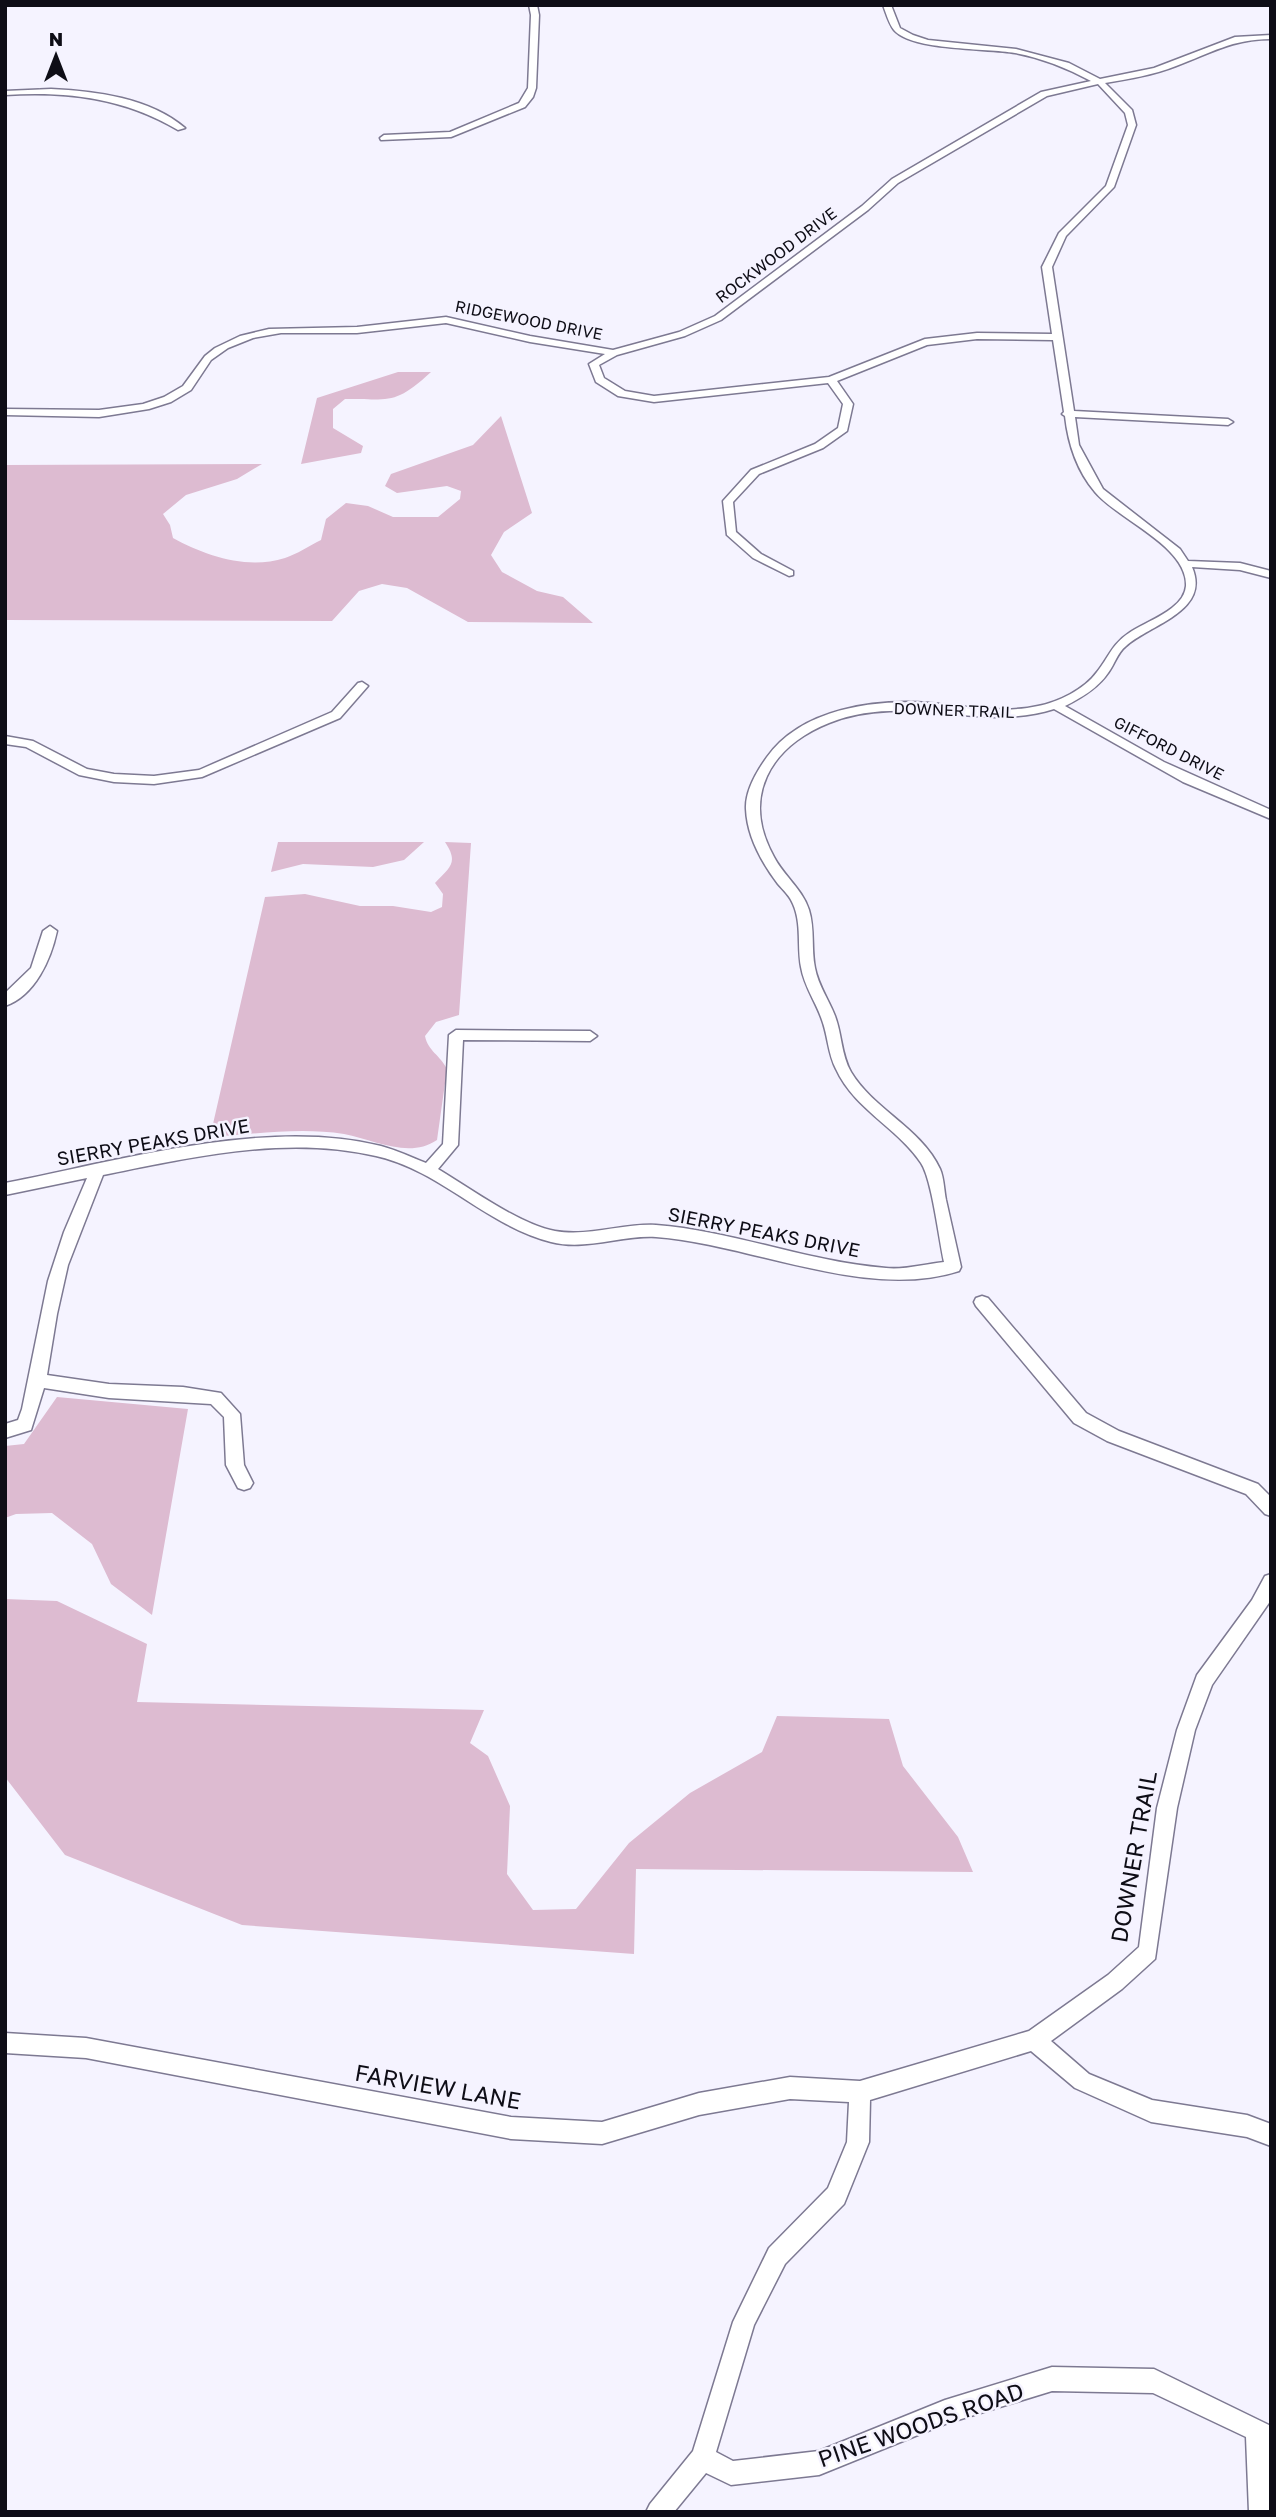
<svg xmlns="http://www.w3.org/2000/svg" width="1276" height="2517" font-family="'Golos Text',sans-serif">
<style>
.green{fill:#ddbbd1}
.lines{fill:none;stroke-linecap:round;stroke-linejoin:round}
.street-casing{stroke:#7d7992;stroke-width:3}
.street{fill:#fff;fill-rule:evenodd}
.labels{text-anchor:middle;stroke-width:5;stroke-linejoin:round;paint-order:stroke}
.far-street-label{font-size:16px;fill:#0e0d16;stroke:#f5f3ff}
.street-label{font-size:19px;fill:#0e0d16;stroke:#f5f3ff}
.near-street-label{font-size:23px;fill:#0e0d16;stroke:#f5f3ff}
</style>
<rect width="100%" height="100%" fill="#f5f3ff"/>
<!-- green -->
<path class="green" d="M398 372H431C395 405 391 399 345 399L333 409V428L363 446 361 453 301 464 317 398Z
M501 416 532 513 504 532 491 555 502 572 537 591 563 597 593 623 468 622 407 588 382 584 359 591 332 621 5 620V465L262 464 237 479 186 495 163 514 170 525 173 538C206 556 247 570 285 558 297 554 309 546 321 540L326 519 346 503 368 506 393 517H438L460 499 461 491 447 486 397 493 385 486 391 474 473 445Z
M278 842H424L404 860 373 867 303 864 271 872Z
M445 842 471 843 459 1015 436 1022 425 1036C428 1051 440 1055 447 1069L437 1140C409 1159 375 1140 344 1134 300 1127 255 1134 210 1137L265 897 305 894 360 906H393L431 912 442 907 443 894 435 883C450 867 459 863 445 842Z
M57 1397 188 1409 152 1615 111 1584 92 1544 52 1513 16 1514 5 1518V1446L24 1444Z
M5 1599 57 1601 147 1644 137 1702 484 1710 470 1743 488 1756 510 1806 507 1874 533 1910 576 1909 629 1843 690 1793 762 1752 777 1716 889 1719 903 1766 958 1837 973 1872 636 1869 634 1954 242 1925 65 1855 5 1777Z"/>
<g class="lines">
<!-- street casing -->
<g class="street-casing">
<path id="street" d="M529 5H537L539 15 536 88 533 97 525 107 451 137 381 140 380 138 384 135 450 132 519 103 528 88 531 15Z
M883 5H891L900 28 913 35 928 40 1016 49 1069 63 1100 79 1154 68 1235 37 1271 35V39C1232 39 1211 53 1176 66 1153 75 1129 79 1105 83L1132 110 1136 125 1114 187 1066 236 1052 267 1074 411 1228 419 1233 422 1228 425 1075 417 1079 445 1103 489 1180 549 1188 561 1240 563 1271 571V578L1240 570 1192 567C1211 611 1151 624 1126 646 1117 653 1115 664 1108 673 1098 688 1081 698 1065 706L1164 762 1271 810V819L1183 782 1054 709C980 733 907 692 829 723 769 747 741 798 774 857 784 876 803 890 809 910 815 929 811 949 815 968 818 985 829 1000 835 1016 842 1034 841 1055 851 1072 874 1110 921 1128 940 1169 944 1178 944 1190 946 1200 951 1222 956 1245 961 1267L959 1271C866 1301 751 1244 656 1237 621 1235 586 1251 551 1242 487 1226 440 1170 376 1156 285 1135 193 1157 103 1175L68 1265 57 1314 47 1375 109 1384 183 1387 221 1393 240 1414 244 1465 253 1483 250 1488 244 1490 238 1488 226 1465 224 1417 211 1404 109 1398 44 1388 31 1430 5 1438V1424L18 1420 22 1409 48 1281 64 1232 87 1178 5 1195V1183C119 1161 267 1117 381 1146 396 1150 411 1157 426 1163L443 1144 449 1035 456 1030 590 1031 597 1036 590 1041 463 1040 458 1145 438 1169C470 1188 520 1225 555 1231 589 1237 623 1223 656 1225 734 1231 808 1262 886 1268 904 1270 926 1264 944 1262 939 1240 932 1179 921 1163 898 1128 854 1109 836 1069 828 1054 828 1036 822 1020 816 1002 804 986 801 967 797 947 802 924 793 904 790 896 784 891 778 884 762 863 747 836 746 809 745 791 757 771 767 757 802 708 875 699 930 703 966 706 1003 714 1038 706 1058 702 1084 690 1097 672 1109 657 1112 644 1129 633 1146 621 1184 610 1186 586 1188 546 1117 519 1095 492 1077 471 1068 443 1065 416L1062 414 1064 412 1053 340 977 339 927 345 837 381 853 404 847 431 823 448 759 474 733 502 736 532 761 554 793 571V575L789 576 753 558 727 535 723 501 751 470 815 444 838 428 843 404 828 383 654 402 618 396 596 382 589 364 605 354 530 342 446 323 357 333H281L253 338 228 348 211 360 191 390 171 402 149 409 99 417 5 415V409L99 410 143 404 164 397 183 386 205 356 215 348 240 336 269 329 357 327 446 317 530 336 613 350 679 332 715 316 862 206 892 179 1041 92 1091 81C1067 68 1042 58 1015 53 987 48 912 51 894 30 889 24 886 13 883 5ZM1098 84 1125 113 1128 125 1106 186 1059 233 1042 267 1052 334 977 333 925 339 829 377 654 396 625 391 604 378 599 365 617 355 685 336 721 320 868 210 898 183 1047 96Z
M51 89C96 91 150 98 185 128L178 130C124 98 67 91 5 95V91Z
M362 682 368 686 340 718 202 777 154 784 114 782 79 775 26 747 5 744V736L33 741 87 769 114 774 154 776 199 770 332 712 358 683Z
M50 926 57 931C51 959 35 996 5 1006V993L31 968 43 931Z
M982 1296 988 1298 1086 1413 1119 1431 1258 1484 1271 1497V1516L1265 1514 1246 1494 1107 1441 1074 1423 976 1306 974 1302 976 1298Z
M1271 1574V1600L1212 1685 1195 1730 1177 1808 1155 1959 1122 1989 1051 2041 1089 2074 1152 2100 1247 2115 1271 2124V2146L1247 2137 1151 2122 1075 2088 1031 2051 870 2100 869 2142 844 2204 785 2264 754 2325 716 2452 733 2461 819 2451 945 2400 1052 2367 1154 2369 1271 2426V2512H1249L1246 2437 1153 2393 1052 2391 945 2424 819 2475 731 2485 706 2473 674 2512H646L650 2504 693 2451 733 2322 769 2248 828 2188 847 2142 849 2102 790 2099 699 2115 602 2144 511 2139 86 2058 5 2053V2033L86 2038 511 2117 602 2122 699 2093 790 2077 860 2081 1029 2031 1108 1975 1139 1947 1157 1808 1177 1730 1197 1675 1252 1600 1265 1576Z"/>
</g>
<!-- street -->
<use href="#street" class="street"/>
</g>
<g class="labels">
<!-- far-street labels -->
<g class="far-street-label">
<text transform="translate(776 255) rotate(-37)" y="6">ROCKWOOD DRIVE</text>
<text transform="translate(529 320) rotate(11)" y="6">RIDGEWOOD DRIVE</text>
<text transform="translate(954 710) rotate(2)" y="6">DOWNER TRAIL</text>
<text transform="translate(1169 748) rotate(27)" y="6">GIFFORD DRIVE</text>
</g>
<!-- street labels -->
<g class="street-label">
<text transform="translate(153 1142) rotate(-10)" y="7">SIERRY PEAKS DRIVE</text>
<text transform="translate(764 1232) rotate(11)" y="7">SIERRY PEAKS DRIVE</text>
</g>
<!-- near-street labels -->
<g class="near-street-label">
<text transform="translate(1134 1857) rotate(-80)" y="8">DOWNER TRAIL</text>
<text transform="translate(438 2087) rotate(10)" y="8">FARVIEW LANE</text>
<text transform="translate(921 2425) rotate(-19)" y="8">PINE WOODS ROAD</text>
</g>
</g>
<!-- border -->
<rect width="1276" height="2517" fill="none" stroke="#0e0d16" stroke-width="14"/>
<!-- north arrow -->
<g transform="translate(56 56)" stroke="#f5f3ff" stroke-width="5" paint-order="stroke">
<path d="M0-5L12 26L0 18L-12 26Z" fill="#0e0d16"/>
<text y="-10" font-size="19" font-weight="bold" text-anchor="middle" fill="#0e0d16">N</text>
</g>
</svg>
